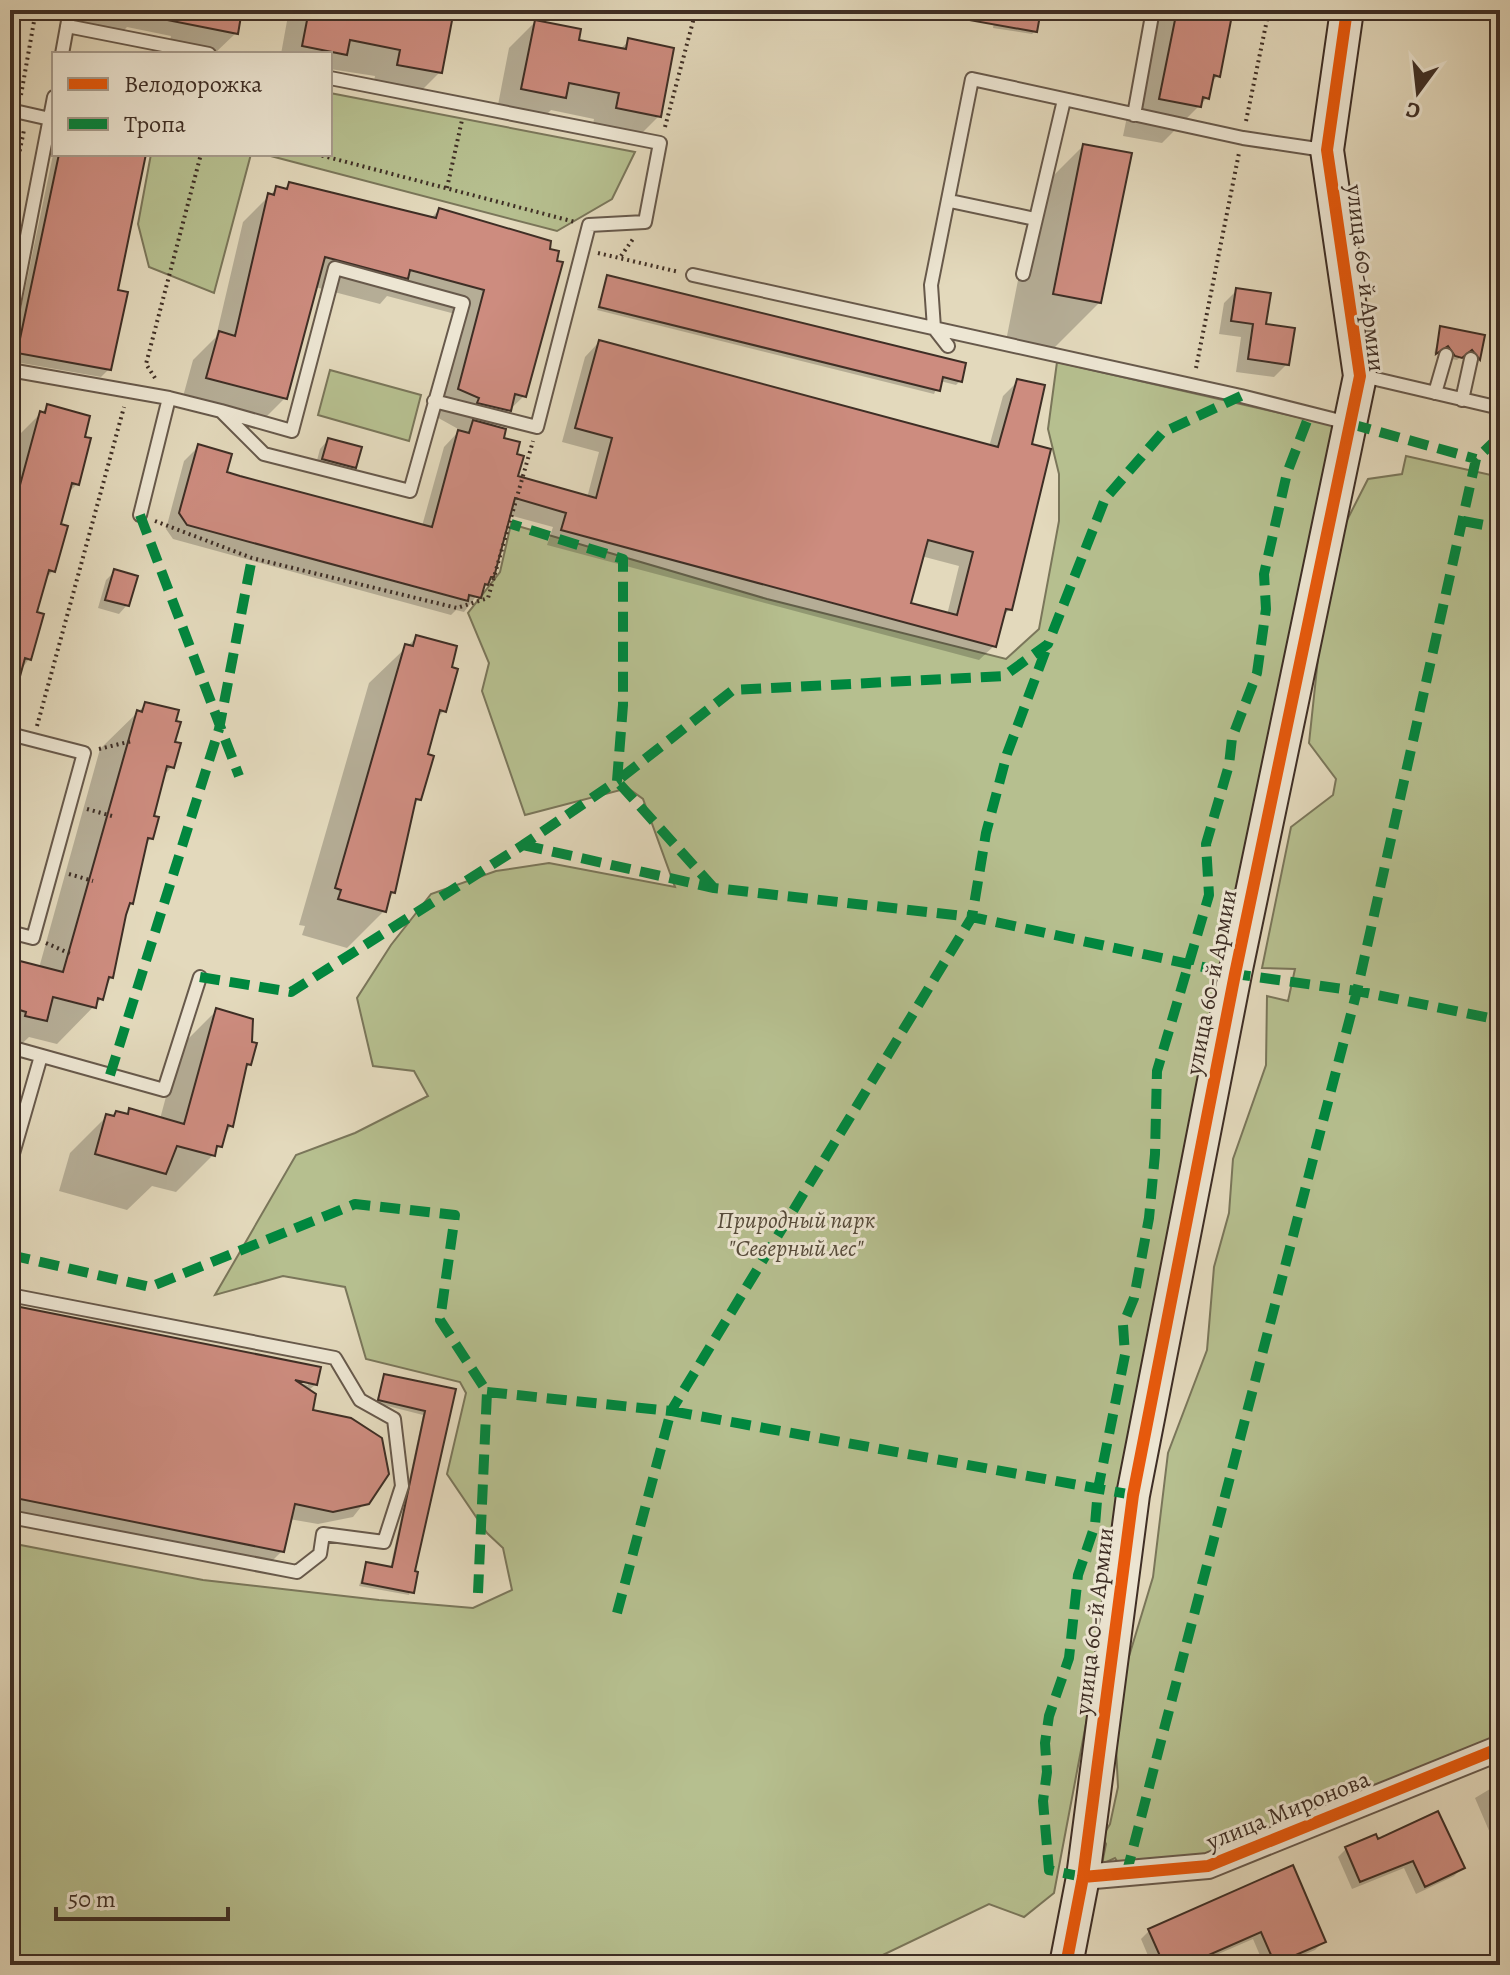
<svg xmlns="http://www.w3.org/2000/svg" width="1510" height="1975" font-family="Alegreya,serif">
<style>
.green{fill:#b6bf8f;stroke:#7a765a;stroke-width:2}
.shadow{fill:#0003;fill-rule:evenodd}
.building{fill:#cd8c7f;stroke:#3e2e25;stroke-width:2;fill-rule:evenodd}
.lines{fill:none;stroke-linecap:round;stroke-linejoin:round}
.lane-casing{stroke:#67594b;stroke-width:16}
.street-casing{stroke:#67594b;stroke-width:28}
.secondary-casing{stroke:#3e2e25;stroke-width:36}
.path{stroke:#3e2e25;stroke-width:4;stroke-dasharray:2 4;stroke-linecap:butt}
.lane{stroke:#ede6d3;stroke-width:12}
.street{stroke:#ede6d3;stroke-width:24}
.secondary{stroke:#ede6d3;stroke-width:32}
.quiet{stroke:#00873e;stroke-width:10;stroke-dasharray:20 10;stroke-linecap:butt}
.cycleway-casing{stroke:#ede6d3;stroke-width:17}
.cycleway{stroke:#e8590c;stroke-width:12}
.labels{text-anchor:middle;stroke-width:6;stroke-linejoin:round;paint-order:stroke}
.street-label{font-size:24px;fill:#3e2e25;stroke:#ede6d3}
.park-label{font-size:24px;font-style:italic;fill:#564b3a;stroke:#ede6d3}
</style>
<rect width="100%" height="100%" fill="#e3d9bc"/>
<filter id="stains"><feTurbulence type="fractalNoise" baseFrequency=".0025" numOctaves="4"/><feColorMatrix values="0 0 0 0 .2 0 0 0 0 .09 0 0 0 0 .02 0 0 0 .5 -.17"/></filter>
<radialGradient id="worn" r=".72"><stop offset=".6" stop-color="#630" stop-opacity="0"/><stop offset="1" stop-color="#630" stop-opacity=".3"/></radialGradient>
<!-- green -->
<path class="green" d="M330 93 635 152 612 199 557 231 263 154H330Z
M151 154H251L214 293 149 267 138 224Z
M1057 362 1337 426 1218 1026 1054 1893 1024 1917 989 1904 862 1965H10V1543L203 1580 379 1600 473 1608 512 1590 503 1548 487 1533 447 1474 466 1393 460 1382 366 1359 345 1287 283 1276 215 1295 296 1155 355 1133 428 1096 414 1071 373 1066 357 998 391 945 431 894 496 871 549 863 675 887 643 799 628 788 525 815 482 691 489 663 468 613 500 572 511 524 767 599 1006 659 1039 629 1059 521V474L1048 429Z
M330 370 421 395 409 441 318 415Z
M1406 456 1500 477V1748L1208 1866 1126 1875 1115 1858 1102 1864 1106 1844 1102 1837 1110 1824 1118 1787 1114 1706 1153 1577 1168 1453 1207 1350 1214 1267 1229 1213 1233 1159 1266 1065 1267 996 1288 1001 1295 969 1262 968 1291 827 1333 795 1336 779 1309 743 1320 640 1343 528 1368 479 1402 474Z"/>
<!-- shadow -->
<path class="shadow" d="M10 10H18L10 48Z
M77 10H240L236 33 214 54 168 51 171 36 127 27 115 40 73 32Z
M289 10H452L440 72 414 98 372 90 375 76 330 69V54H281Z
M996 10H1039L1035 31 1032 34 993 28Z
M1149 10H1226L1218 76 1210 83 1207 98 1162 143 1123 136Z
M535 22 576 41 619 50 629 41 659 116 633 142 591 134 594 119 551 110 538 123 496 115 509 48Z
M1083 146 1100 302 1052 350 1006 341 1035 194Z
M54 150V154H144L115 291 109 369 101 377 10 361Z
M290 184 431 218 439 210 549 243 524 396 492 427 515 456 516 478 587 498 599 452 562 442 585 357 599 342 989 447 1003 396 1018 381 1029 446 1010 609 1002 617 994 646 979 660 547 545 553 527 509 515 492 576 464 612 456 610 451 615 173 539 166 529 184 461 198 447 225 473 422 526 444 447 460 430 433 415 459 315 387 296 380 304 315 287 285 398 259 424 181 404 193 360 216 337 243 222 277 188 284 190ZM921 556 959 566 947 615 908 604Z
M608 277 960 381 956 385 940 381 934 394 597 310Z
M1237 290 1287 364 1274 377 1236 372 1241 337 1219 334 1224 303Z
M1441 329 1482 337 1478 359 1475 362 1468 352 1457 360 1451 359 1443 348 1434 354Z
M48 406 77 484 67 494 53 571 44 580 34 613 29 659 10 685V444Z
M328 440 355 467 346 475 315 468 320 449Z
M115 571 127 605 119 614 98 608 106 580Z
M417 637 449 669 445 710 436 719 426 756 431 757 401 845 393 892 384 911 347 948 302 935 305 926 299 925 369 683Z
M146 704 173 743 172 767 163 776 151 838 144 845 131 903 126 908 111 977 101 999 57 1044 29 1037 10 1055V966L16 963 39 968 100 749Z
M216 1011 249 1064 243 1069 231 1126 213 1155 176 1192 152 1186 127 1210 59 1191 70 1153 107 1116 125 1115 130 1110 160 1119 179 1048Z
M10 1307 319 1369 316 1384 308 1391 314 1395 311 1411 351 1420 380 1439 387 1474 353 1517 318 1524 289 1519 282 1551 268 1565 10 1513ZM289 1376 308 1381V1385L288 1380Z
M384 1376 453 1391 409 1595 359 1586 366 1564 390 1569 423 1415 376 1403Z
M1500 1783V1829L1490 1833 1475 1798Z
M1377 1841 1462 1868 1454 1876 1416 1894 1404 1868 1352 1889 1338 1857 1346 1849Z
M1292 1868 1323 1942 1315 1950 1280 1965H1264L1253 1939 1193 1965H1152L1141 1939 1149 1931Z"/>
<!-- building -->
<path class="building" d="M163 10H242L238 34 162 19Z
M309 10H454L442 73 397 65 400 50 350 40 347 55 302 46Z
M970 10H1041L1037 32 969 20Z
M1177 10H1233L1220 77 1214 75 1209 99 1203 97 1201 107 1159 99Z
M535 20 581 29 579 40 626 49 628 38 674 48 661 117 616 108 619 93 569 83 566 98 521 89Z
M1083 144 1132 153 1101 303 1053 294Z
M59 154H146L118 290 128 292 111 370 17 353Z
M289 182 436 218 439 208 551 241 550 249 559 251 557 261 563 262 526 397 515 394 511 411 477 403 479 398 458 389 484 290 410 270 408 279 325 257 287 399 206 378 219 331 235 336 268 193 274 195 276 186 287 189Z
M607 275 966 363 962 382 943 377 940 391 599 307Z
M1236 288 1271 293 1266 324 1295 328 1289 365 1248 359 1253 324 1231 321Z
M1440 326 1485 335 1480 360 1472 350 1462 358 1455 356 1448 346 1436 354Z
M599 340 998 447 1017 379 1045 385 1032 444 1051 449 1012 610 1006 609 996 647 561 530 566 513 515 498 494 577H491L488 585 485 584 481 598 469 595 468 601 187 525 179 513 198 444 232 454 227 472 240 476 432 527 458 430 469 433 473 420 506 429 504 438 520 442 517 454 524 456 518 476 596 498 612 438 575 428ZM928 540 973 552 957 615 911 603Z
M47 404 90 416 85 437 91 438 79 485 72 483 61 524 68 526 55 572 49 570 37 612 44 614 31 660 25 658 16 691 10 690V522L40 411 45 413Z
M328 438 362 447 356 468 322 459Z
M114 569 138 576 129 606 105 600Z
M416 635 457 646 452 667 458 669 446 712 440 710 428 754 434 756 421 800 416 799 395 893 391 892 386 912 338 899 341 890 335 888 405 644 413 646Z
M145 702 179 710 176 721 181 722 175 742 181 743 174 768 167 766 154 816 159 817 153 839 148 838 133 904 130 903 126 915 113 978 109 977 103 1000 98 998 96 1008 53 997 47 1021 25 1016 26 1012 10 1007V964L14 965 16 960 63 972 137 710 142 712Z
M216 1008 253 1019 252 1042 257 1043 251 1065 247 1064 233 1127 228 1125 222 1147 217 1146 215 1156 177 1146 166 1174 95 1154 106 1114 114 1116 116 1111 128 1114 129 1108 184 1124Z
M10 1305 321 1367 317 1385 295 1380 316 1394 313 1410 351 1418 382 1438 389 1474 369 1504 333 1512 295 1504 284 1552 10 1497Z
M384 1374 456 1389 415 1571 418 1572 414 1593 362 1583 366 1562 392 1567 425 1411 378 1400Z
M1438 1811 1465 1868 1425 1887 1413 1861 1360 1882 1345 1847 1376 1834 1378 1839Z
M1293 1865 1326 1942 1275 1964 1261 1932 1186 1965H1164L1148 1929Z"/>
<g class="lines">
<!-- lane casing -->
<g class="lane-casing">
<path id="lane" d="M67 26 209 54
M62 54 70 10
M330 78 660 143 645 222 589 225 537 427 434 401
M10 110 50 119
M1134 115 1153 10
M950 201 1035 219
M335 268 463 303 410 491 264 454 221 411 292 431Z
M1023 274 1064 100
M693 275 1241 396 1348 423
M10 324 54 97
M948 346 934 328 931 285 972 79 1243 138 1324 150
M10 370 169 398 140 515
M1363 376 1500 408
M1435 393 1446 355
M169 398 221 411
M1462 400 1471 359
M10 734 84 753 33 938 10 932
M10 1047 164 1090 200 977
M10 1164 41 1056
M10 1295 335 1358 360 1400 394 1419 402 1486 384 1542 323 1534 320 1554 297 1572 10 1517"/>
</g>
<!-- street casing -->
<g class="street-casing">
<path id="street" d="M1083 1877 1208 1866 1500 1748"/>
</g>
<!-- secondary casing -->
<g class="secondary-casing">
<path id="secondary" d="M1066 1965 1083 1877 1133 1495 1235 974 1360 376 1327 150 1347 10"/>
</g>
<!-- path -->
<path class="path" d="M21 95 36 10
M1246 121 1269 10
M665 127 696 10
M316 154 575 222
M447 188 462 120
M10 198 24 130
M598 253 679 272
M621 256 633 239
M1196 368 1239 153
M155 378 146 364 201 154
M155 521 252 558 457 608 488 598 533 441
M37 726 124 407
M99 749 132 741
M87 809 112 816
M69 874 93 881
M46 943 73 955
M10 1028 15 1009"/>
<!-- lane -->
<use href="#lane" class="lane"/>
<!-- street -->
<use href="#street" class="street"/>
<!-- secondary -->
<use href="#secondary" class="secondary"/>
<!-- quiet -->
<path class="quiet" d="M1351 424 1476 459
M140 515 239 776
M1463 521 1500 528
M523 845 714 888 972 917 1235 974 1357 991 1500 1020
M714 888 617 781 733 690 1004 676 1048 644 1105 499 1162 433 1241 396
M200 977 291 992 523 845 617 781 623 705V559L511 524
M110 1075 219 729 252 558
M10 1255 150 1287 355 1204 455 1215 440 1320 487 1392 478 1593
M487 1392 671 1411 972 917 986 833 1007 754 1048 644
M617 1613 671 1411 1133 1495
M1126 1875 1357 991 1476 459 1500 436
M1083 1877 1049 1870 1043 1801 1047 1772 1045 1743 1049 1716 1069 1658 1078 1575 1095 1525 1098 1489 1125 1355 1123 1325 1134 1298 1149 1218 1155 1154 1157 1071 1209 895 1206 844 1229 765 1232 738 1257 673 1266 609 1264 574 1287 473 1310 413"/>
<!-- cycleway casing -->
<g class="cycleway-casing">
<path id="cycleway" d="M1083 1877 1208 1866 1500 1748
M1066 1965 1083 1877 1133 1495 1235 974 1360 376 1327 150 1347 10"/>
</g>
<!-- cycleway -->
<use href="#cycleway" class="cycleway"/>
</g>
<g class="labels">
<!-- street labels -->
<g class="street-label">
<text transform="translate(1366 278) rotate(83)" y="8">улица 60-й Армии</text>
<text transform="translate(1211 982) rotate(-79)" y="8">улица 60-й Армии</text>
<text transform="translate(1094 1621) rotate(-83)" y="8">улица 60-й Армии</text>
<text transform="translate(1288 1810) rotate(-22)" y="8">улица Миронова</text>
</g>
<!-- park labels -->
<g class="park-label">
<text x="796" y="1228">Природный парк<tspan x="796" dy="28">"Северный лес"</tspan></text>
</g>
</g>
<!-- margin -->
<rect width="1510" height="1975" fill="none" stroke="#e3d9bc" stroke-width="40"/>
<rect x="12" y="12" width="1486" height="1951" fill="none" stroke="#3e2e25" stroke-width="4"/>
<rect x="20" y="20" width="1470" height="1935" fill="none" stroke="#3e2e25" stroke-width="2"/>
<!-- legend -->
<rect x="52" y="52" width="280" height="104" fill="#ede6d3" stroke="#a79c8d" stroke-width="2"/>
<rect x="68" y="78" width="40" height="12" fill="#e8590c" stroke="#a79c8d" stroke-width="2"/>
<text x="124" y="92" font-size="24" fill="#3e2e25">Велодорожка</text>
<rect x="68" y="118" width="40" height="12" fill="#00873e" stroke="#a79c8d" stroke-width="2"/>
<text x="124" y="132" font-size="24" fill="#3e2e25">Тропа</text>
<!-- north arrow -->
<g transform="translate(1418 92) rotate(195)" stroke="#ede6d3" stroke-width="6" paint-order="stroke">
<path d="M0-6L14 30L0 20L-14 30Z" fill="#3e2e25"/>
<text y="-12" font-size="22" font-weight="bold" text-anchor="middle" fill="#3e2e25">С</text>
</g>
<!-- scale -->
<path d="M56 1907v12h172v-12" fill="none" stroke="#3e2e25" stroke-width="4"/>
<text x="68" y="1907" font-size="24" fill="#3e2e25" stroke="#ede6d3" stroke-width="6" paint-order="stroke">50 m</text>
<rect width="100%" height="100%" filter="url(#stains)"/>
<rect width="100%" height="100%" fill="url(#worn)"/>
</svg>
